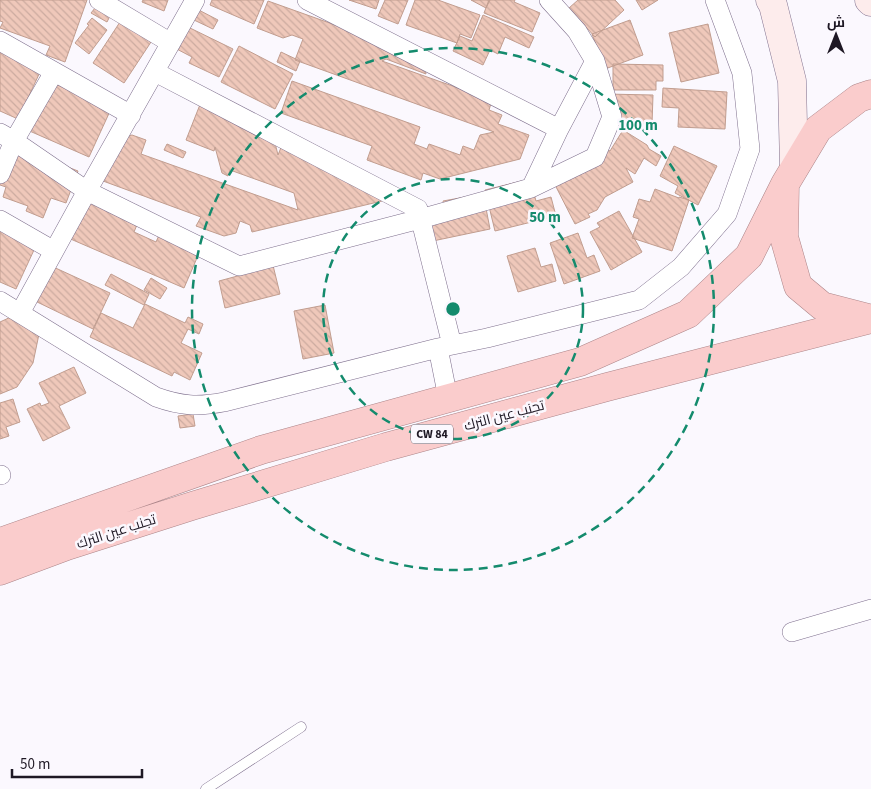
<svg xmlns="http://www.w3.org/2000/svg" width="871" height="789" font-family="'Source Sans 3',Cairo,sans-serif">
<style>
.building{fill:url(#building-back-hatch);stroke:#c19d8f}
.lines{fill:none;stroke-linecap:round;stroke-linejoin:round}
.service-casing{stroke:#7e6f8d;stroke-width:11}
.minor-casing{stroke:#7e6f8d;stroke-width:20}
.secondary-casing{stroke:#7e6f8d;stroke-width:29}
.trunk-casing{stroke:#ac8589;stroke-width:29}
.service{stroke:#fff;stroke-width:10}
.minor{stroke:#fff;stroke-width:19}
.secondary{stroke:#fdecec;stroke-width:28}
.trunk{stroke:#facccc;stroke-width:28}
.ring{fill:none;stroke:#148b6d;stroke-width:2.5;stroke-dasharray:9 6}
.labels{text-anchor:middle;stroke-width:5;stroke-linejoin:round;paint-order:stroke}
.shield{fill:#fbf8fe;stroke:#605b65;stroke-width:1}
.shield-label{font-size:12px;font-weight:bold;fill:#1e1824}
.street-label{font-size:14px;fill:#1e1824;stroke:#fbf8fe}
.centre{fill:#148b6d;stroke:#fbf8fe;stroke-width:2.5}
.ring-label{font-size:15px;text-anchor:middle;font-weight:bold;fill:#148b6d;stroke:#fbf8fe;stroke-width:5;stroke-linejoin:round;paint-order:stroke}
</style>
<defs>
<pattern id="building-back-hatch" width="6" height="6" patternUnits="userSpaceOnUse" patternTransform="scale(1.25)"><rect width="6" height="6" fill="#efc8ba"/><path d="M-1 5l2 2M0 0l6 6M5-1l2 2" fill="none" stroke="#ccaba0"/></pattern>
</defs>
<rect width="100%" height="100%" fill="#fbf8fe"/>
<!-- building -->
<path class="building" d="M0 0H87L65 62 46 55 50 46 0 28 3 22 0 21Z
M143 0H168L164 11 142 2Z
M212 0H264L254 24 210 5Z
M349 0H379L376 9Z
M385 0H408L398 24 378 16Z
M415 0H438L480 15 471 38 460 34 457 43 406 25Z
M471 0H490L486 8Z
M489 0H515L514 2 540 13 532 32 484 13Z
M578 0H615L624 10 595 37 569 8Z
M636 0H658L642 10Z
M268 1 422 56 426 74 386 59 382 61 492 100 489 110 502 115 498 124 529 135 520 159 440 179 423 173 421 180 367 160 372 146 281 113 292 81 420 127 414 144 427 149 429 144 460 155 463 146 474 150 480 135 494 132 295 60 303 39 292 35 283 38 257 28Z
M191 6 218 20 213 29 194 20 190 28 233 49 219 77 189 63 192 57 171 46Z
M95 8 110 16 107 22 91 13Z
M483 15 534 37 529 48 505 37 498 54 490 50 483 65 453 51 460 36 472 41Z
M92 18 107 30 89 54 75 43 89 25 87 24Z
M630 20 643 55 605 69 592 34Z
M120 22 151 42 124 83 93 63Z
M708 24 719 73 681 82 669 33Z
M239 46 293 74 275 109 221 82Z
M0 51 41 70 18 119 0 111Z
M281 52 300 61 296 71 277 62Z
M613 64 663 65V81H656V90H613Z
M53 83 111 109 89 157 25 129Z
M663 88 727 92 725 129 678 127 679 108 662 107Z
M605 94 653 95 652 124 611 123Z
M201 102 275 143 278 155 282 145 377 179 382 201 252 232 250 225 240 221 236 233 224 236 196 226 201 217 103 181 121 138 132 135 146 140 141 154 298 210 294 193 230 170 228 176 222 173 215 147 214 151 186 140Z
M623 130 647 145 649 149 661 156 656 166 644 158 635 174 626 168 633 182 605 197 597 210 588 214 590 217 575 224 551 177 587 158 596 143 610 151Z
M167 144 186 152 183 158 164 150Z
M13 146 78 171 66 203 51 198 43 218 26 211 28 206 3 197 6 187 0 185V180Z
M674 146 717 166 698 205 675 193 678 186 660 176Z
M530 179 536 201 551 197 556 216 495 231 485 190Z
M79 188 141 215 134 232 156 242 160 233 200 251 184 288 59 234Z
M655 189 679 198V197L689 200 672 251 632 238 639 219 633 217 639 199 650 202Z
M465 197 484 198 490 229 428 242 423 218 446 213 443 201Z
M619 211 642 252 611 270 590 232 600 227 597 223Z
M0 218 40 237 16 289 0 282Z
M578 233 587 258 594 255 600 271 564 284 550 243Z
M535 248 541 267 552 264 556 281 518 292 507 256Z
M270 253 280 294 225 308 219 281 245 274 242 260Z
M49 265 110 293 93 329 33 300Z
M111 274 149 294 144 305 105 285Z
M151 278 167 288 160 299 144 290Z
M145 304 185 323 188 317 203 324 199 334 188 329 181 343 202 353 190 380 174 372 172 376 90 337 101 313 133 328Z
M325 305 334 353 303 359 294 311Z
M13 316 39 334 33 363 17 387 0 394V322Z
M74 367 86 393 59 406 70 428 43 441 27 409 40 403 41 406 49 403 39 383Z
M13 399 20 422 6 427 9 436 0 439V403Z
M193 414 195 426 180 428 178 416Z"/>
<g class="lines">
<!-- service casing -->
<g class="service-casing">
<path id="service" d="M206 789 301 727"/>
</g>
<!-- minor casing -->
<g class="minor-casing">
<path id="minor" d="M99 0 171 43
M307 0 559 129
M0 41 131 115
M155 72 418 209 452 345
M0 133 14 141 87 191 239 266 420 219 531 188 595 157 612 117 595 61 577 31 549 0
M0 174 14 141 54 72
M531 188 559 129 595 61
M0 220 54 251
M0 301 156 397C181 406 198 407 224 402L438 348 487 338 639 300 681 267 727 214 750 149 742 73 715 0
M20 313 87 191 195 0
M438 348 448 398
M0 475H1
M792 632 871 609"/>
</g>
<!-- secondary casing -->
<g class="secondary-casing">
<path id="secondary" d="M770 0 773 5 792 81 794 168
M869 0 871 2"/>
</g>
<!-- trunk casing -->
<g class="trunk-casing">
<path id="trunk" d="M868 318 822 306 798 286 784 237 785 184 818 129 859 98 871 94
M0 542 261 450 580 362 688 314 749 256 785 184
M0 571 67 546 192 506 386 447 607 387 871 319"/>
</g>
<!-- service -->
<use href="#service" class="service"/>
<!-- minor -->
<use href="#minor" class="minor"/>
<!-- secondary -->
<use href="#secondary" class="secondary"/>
<!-- trunk -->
<use href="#trunk" class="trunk"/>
</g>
<!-- distance rings -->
<g class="ring">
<circle cx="453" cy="309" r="130"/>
<circle cx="453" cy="309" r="261"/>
</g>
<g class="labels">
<!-- shield labels -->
<rect class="shield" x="411" y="424.5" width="42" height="19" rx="4"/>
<g class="shield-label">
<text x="432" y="438">CW 84</text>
</g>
<!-- street labels -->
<g class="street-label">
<text transform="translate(504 415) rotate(-15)" y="5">تجنب عين الترك</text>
<text transform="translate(116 531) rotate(-18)" y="5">تجنب عين الترك</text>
</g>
</g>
<circle cx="453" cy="309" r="8" class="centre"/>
<g class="ring-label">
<text x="638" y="130">100 m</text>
<text x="545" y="222">50 m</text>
</g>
<!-- north arrow -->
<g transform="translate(836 35)" stroke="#fbf8fe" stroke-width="4" paint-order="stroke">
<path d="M0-4L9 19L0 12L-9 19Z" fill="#1e1824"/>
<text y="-8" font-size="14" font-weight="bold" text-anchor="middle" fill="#1e1824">ش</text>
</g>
<!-- scale -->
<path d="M12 769v8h130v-8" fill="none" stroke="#1e1824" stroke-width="2.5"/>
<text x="20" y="769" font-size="15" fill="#1e1824" stroke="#fbf8fe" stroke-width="4" paint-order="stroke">50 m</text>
</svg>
